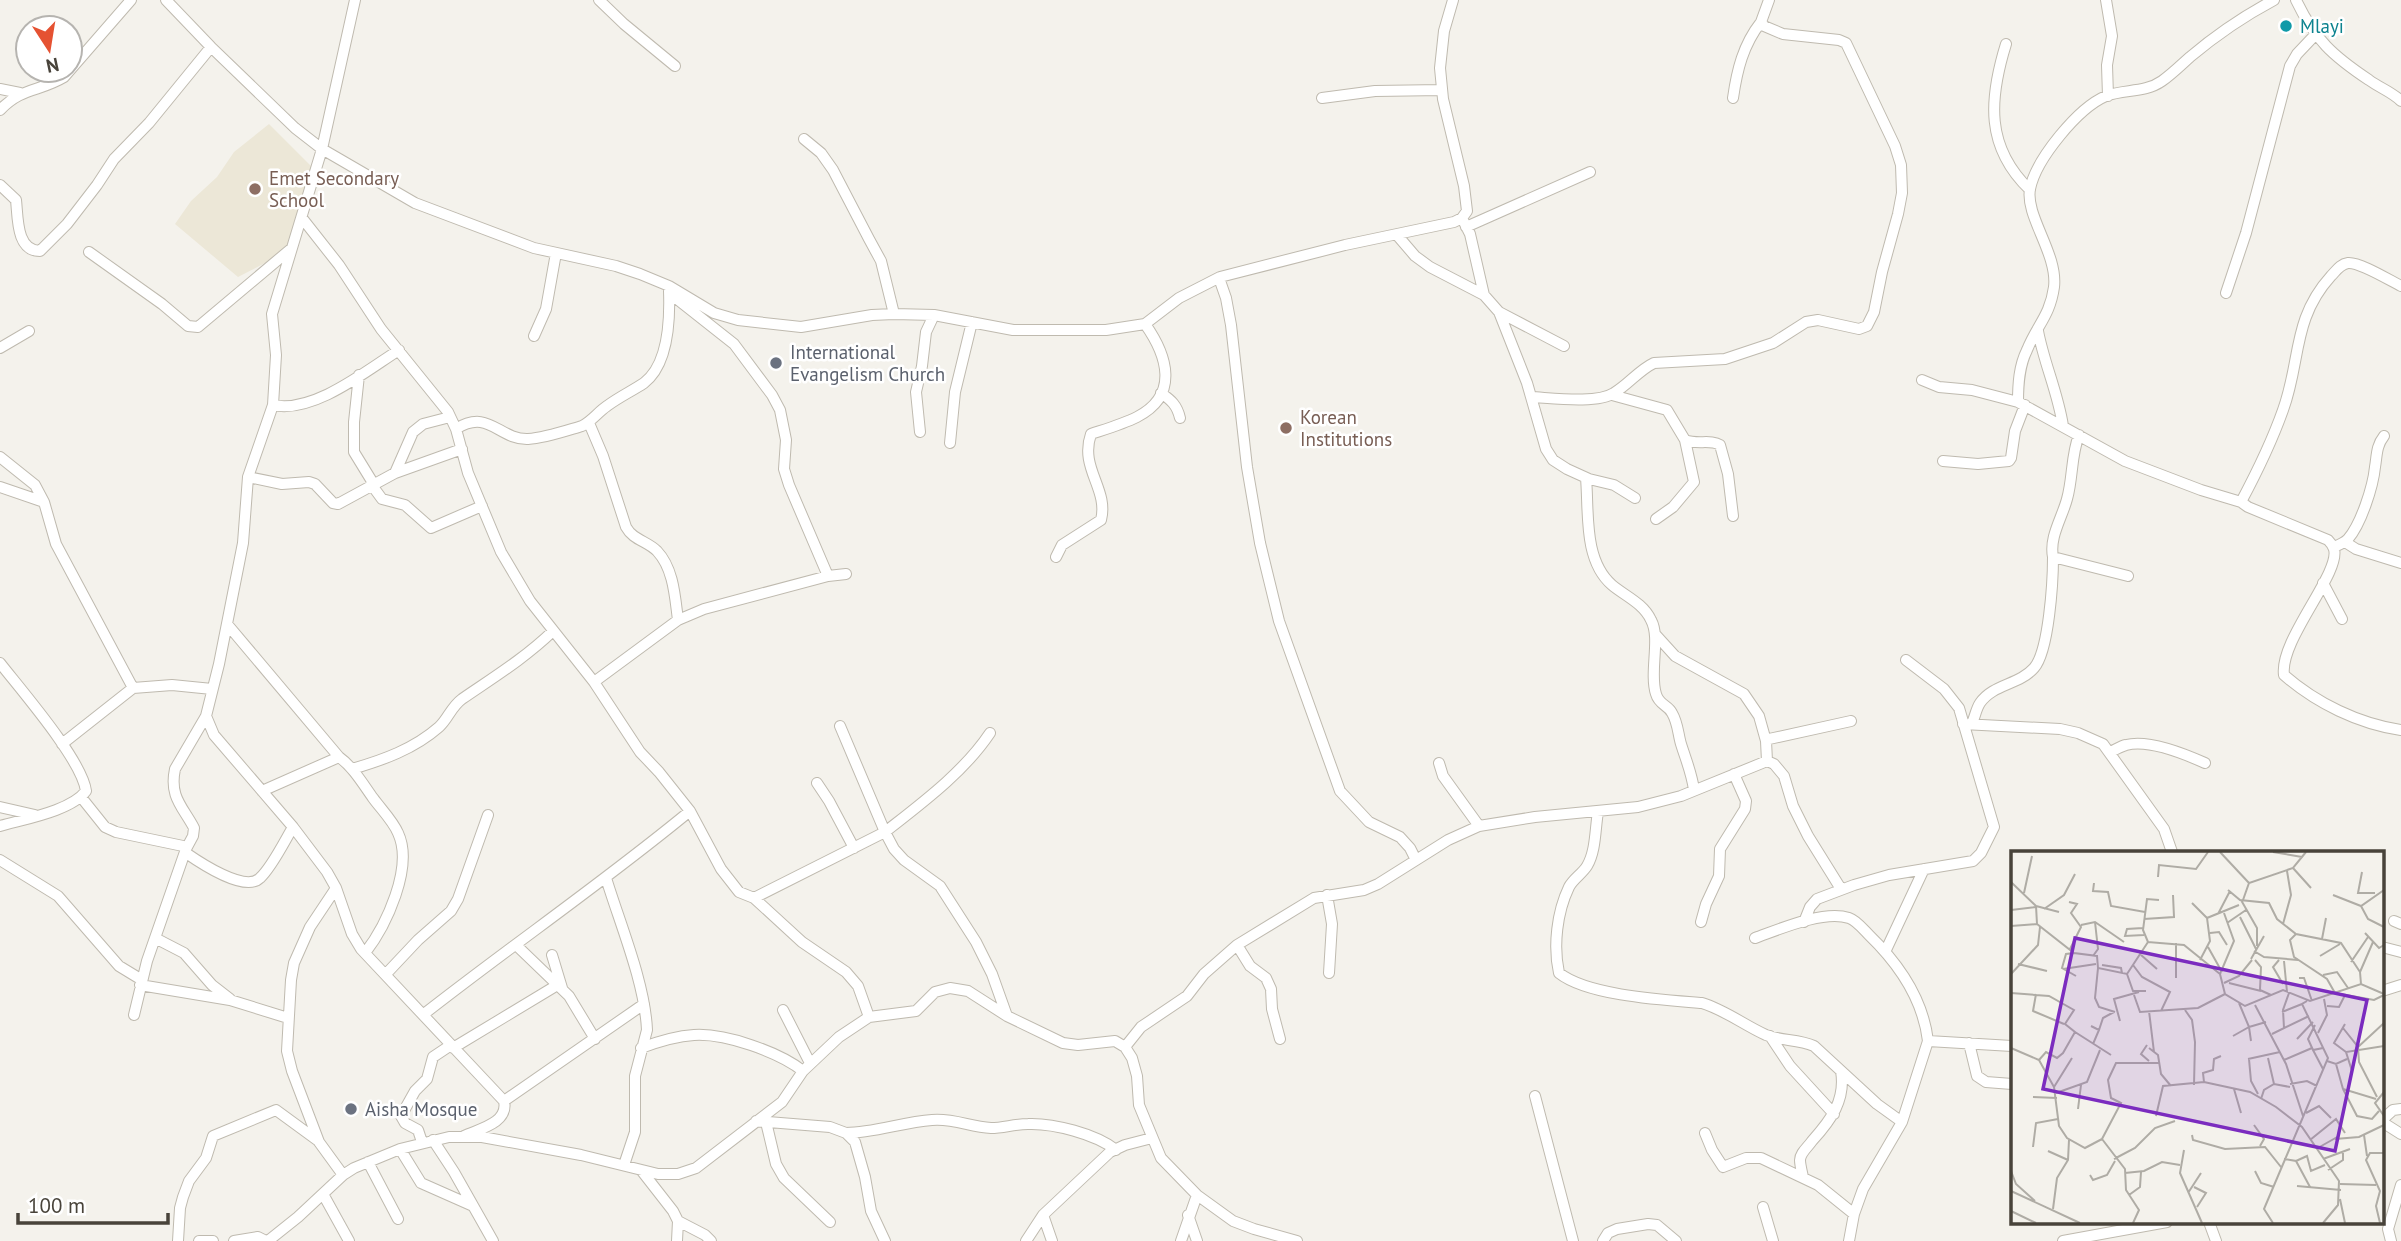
<svg xmlns="http://www.w3.org/2000/svg" width="2401" height="1241" font-family="'PT Sans',sans-serif">
<style>
.education{fill:#ece7d7}
.lines{fill:none;stroke-linecap:round;stroke-linejoin:round}
.street-casing{stroke:#bfbaaf;stroke-width:12}
.street{stroke:#fff;stroke-width:10}
.culture-dot{fill:#0f9aa8;stroke:#fff;stroke-width:2.5}
.education-dot{fill:#8d6e63;stroke:#fff;stroke-width:2.5}
.worship-dot{fill:#6b7280;stroke:#fff;stroke-width:2.5}
.labels{text-anchor:middle;stroke-width:5;stroke-linejoin:round;paint-order:stroke}
.culture-label{font-size:19px;fill:#0d838f;stroke:#fff;text-anchor:start}
.education-label{font-size:19px;fill:#785e54;stroke:#fff;text-anchor:start}
.worship-label{font-size:19px;fill:#5b616d;stroke:#fff;text-anchor:start}
.inset-road{fill:none;stroke:#afaca5;stroke-width:2}
.view{fill:#7b2cbf;fill-opacity:0.15;stroke:#7b2cbf;stroke-width:3.5}
.inset-edge{fill:none;stroke:#48433a;stroke-width:3.5}
</style>
<rect width="100%" height="100%" fill="#f4f2ec"/>
<!-- education -->
<path class="education" d="M269 124 312 167 288 251 238 277 175 224 191 201 217 177 234 152Z"/>
<g class="lines">
<!-- street casing -->
<g class="street-casing">
<path id="street" d="M166 0 211 47 295 128 322 149 415 203 534 248 616 266 640 274 669 286 714 313 738 320 801 327 872 315 894 314 934 315 1013 330H1106L1145 324 1179 298 1220 277 1345 245 1454 222 1462 218 1467 211 1464 186 1443 99 1440 68 1444 31 1453 0
M355 0 322 149 272 314 276 355 273 405 248 477 243 543 219 664 206 716 214 735 293 827 327 872 336 888 352 934 361 949 504 1101C509 1123 479 1129 464 1136
M599 0 624 24 675 66
M2106 0 2112 36 2107 65 2108 96
M2296 0C2315 40 2333 56 2369 80 2380 88 2392 92 2401 101
M2006 44C1989 99 1985 147 2030 190
M0 89 20 93
M1322 98 1375 91 1442 90
M1733 98C1737 70 1743 45 1761 22
M0 110C22 87 39 92 64 77L131 0
M804 139 821 153 833 170 869 239 881 261 894 314
M0 185 16 200C18 217 16 251 40 251L67 224 97 185 114 159 149 123 211 47
M302 218 339 265 381 329 448 412 456 429 468 473 501 552 530 601 594 682 640 752 659 772 690 811 721 869 739 892 754 898 802 942 846 972 858 986 869 1017
M1464 222 1470 234 1484 295
M1466 227 1590 172
M1397 235 1415 256 1430 267 1484 295 1499 312 1527 383 1546 449 1553 460 1567 469 1589 479 1614 485 1635 498
M89 252 162 304 188 326 198 327 292 248
M1219 278 1226 298 1231 325 1247 467 1260 543 1279 621 1340 791 1369 822 1400 837 1410 848 1416 860
M2401 286C2389 280 2360 262 2348 263 2340 264 2336 271 2331 276 2292 319 2301 361 2283 410 2272 441 2257 472 2241 502L2248 507 2328 540C2330 542 2333 546 2334 549 2341 573 2279 640 2284 675 2316 703 2359 724 2401 730
M2226 293 2246 233 2290 66 2297 54 2315 35
M672 295 734 344 772 395 780 410 786 440 784 469 789 485 828 576
M1499 312 1564 346
M2038 331C2044 363 2058 393 2063 426
M534 336 546 309 556 253
M0 348 29 331
M359 375 354 422V452L373 483
M1922 380 1939 387 1972 390 2018 402 2125 461 2201 490 2241 502
M1161 393C1171 400 1177 405 1180 418
M1612 395 1667 410 1685 440 1694 482 1673 507 1656 519
M1531 397C1552 398 1597 404 1614 393 1629 384 1639 370 1654 363L1725 359 1773 343 1806 322 1818 320 1859 329 1867 326 1874 312 1882 272 1898 214 1902 193 1901 165 1895 146 1846 43 1839 40 1783 34 1764 26 1761 22 1769 0
M2018 402C2018 384 2019 366 2027 350 2037 325 2050 316 2054 287 2058 254 2025 216 2030 189 2036 159 2078 108 2106 96 2124 89 2145 93 2162 81 2172 74 2181 65 2190 57 2216 35 2244 16 2274 0
M273 405C313 414 366 371 399 350
M589 423 603 456 626 527C633 540 647 541 657 551 674 569 675 598 678 620
M456 429C489 408 499 440 528 439 545 438 565 431 582 426 592 421 598 412 607 406 619 397 632 391 644 383 669 364 670 318 669 291
M920 432 916 392 922 366 926 332 934 315
M2079 435C2071 455 2073 478 2067 499 2062 518 2049 537 2053 557L2128 576
M1685 440C1697 445 1711 439 1720 445L1728 474 1733 516
M950 443 955 392 972 322
M0 457 35 485 44 502
M1943 461 1978 464 2009 461 2011 458 2015 431 2025 405
M395 473 413 432 423 424 450 417
M248 477 282 484 309 482 315 484 333 503 338 504 395 473 462 449
M1586 478C1589 511 1583 560 1612 585 1625 596 1643 603 1651 620 1661 638 1649 672 1656 694 1659 705 1668 705 1672 713 1678 723 1678 734 1681 744 1686 760 1692 774 1694 790
M371 484 382 499 405 505 431 528 482 506
M0 487 44 502 56 544 133 688
M2345 542 2356 549 2401 563
M2334 547C2339 545 2344 543 2348 539 2361 524 2373 487 2375 467 2377 456 2376 446 2384 436
M1056 557 1062 545 1101 520C1109 489 1079 468 1091 434 1106 429 1123 424 1137 417 1180 395 1167 355 1145 324
M2323 583 2342 619
M227 624 339 757
M1655 634 1675 656 1744 694 1759 716 1766 741
M0 663C21 690 82 760 86 791 71 811 24 819 0 826
M594 682 678 620 704 609 828 576 846 574
M1972 723C1975 717 1976 709 1980 703 1993 684 2019 685 2034 668 2049 651 2053 581 2053 557
M1963 724 2060 729 2078 733 2103 744 2164 829 2172 852
M840 726 885 832C922 803 964 772 990 733
M62 744 133 688 172 685 212 689
M2110 752C2115 750 2121 746 2126 745 2148 739 2185 754 2205 763
M1767 761 1766 741 1769 739 1851 721
M1439 763 1443 776 1479 826
M352 769C383 760 414 749 439 727 448 719 451 707 462 699 494 677 525 658 553 631
M817 783 829 801 854 848
M262 791 339 757C353 767 363 784 373 798 381 809 393 821 398 833 414 867 386 926 365 953
M81 797 105 827 116 832 183 846 186 849 147 961 134 1015
M0 807 35 815
M1598 812C1595 829 1596 851 1587 866 1582 874 1573 879 1569 887 1557 912 1553 946 1559 973 1588 996 1665 1000 1702 1003 1725 1010 1744 1025 1766 1035 1781 1041 1799 1039 1814 1046L1877 1104 1902 1122
M186 849 193 836 194 828C183 807 169 797 175 769L206 716
M186 853C199 862 245 893 260 878 272 867 284 842 293 827
M0 860 58 896 119 966 142 980
M606 878C620 924 645 983 647 1030L635 1076V1132L624 1165
M336 888 310 927 294 963 291 980 287 1051 292 1071 319 1142 343 1175
M1327 895 1332 924 1329 973
M754 898 885 832 894 849 904 860 940 886 976 942 992 974 1007 1016
M2394 921 2401 924
M1701 922 1706 904 1719 876 1720 849 1745 809 1746 801 1734 774
M1804 922 1810 907 1817 899 1854 885 1889 875 1973 861 1981 853 1994 827 1959 708 1944 689 1906 660
M155 938 184 953 212 985 230 999
M1755 938C1780 929 1823 910 1849 918 1856 920 1864 930 1869 935 1899 964 1923 999 1928 1041
M516 945 569 996 595 1039
M1237 945 1250 966 1266 978 1271 989 1272 1009 1280 1039
M2382 947 2401 952
M1886 950 1924 869
M552 955 562 988
M386 974 418 940 451 911 458 899 488 815
M140 985 230 1000 288 1018
M2382 991 2401 985
M783 1010 810 1063
M424 1014C512 945 604 882 690 811
M1770 1036 1790 1066 1834 1114
M1969 1043 1977 1076 1986 1082 2012 1084
M1125 1047 1141 1027 1187 996 1204 974 1237 945 1314 898 1364 890 1378 884 1448 840 1479 826 1535 817 1638 807 1681 796 1767 761 1774 764 1784 776 1793 806 1808 836 1841 889
M453 1048 559 984
M641 1048C657 1042 677 1036 694 1035 725 1033 779 1052 803 1071
M1535 1096 1573 1241
M504 1101 644 1004
M2382 1120 2393 1110 2401 1109
M756 1121 830 1127 846 1133 855 1142 865 1177 871 1211 885 1241
M766 1122 776 1164 784 1178 830 1222
M2382 1122 2401 1134
M846 1133C874 1133 903 1122 932 1120 954 1118 970 1127 991 1128 1003 1128 1015 1124 1028 1124 1053 1123 1096 1134 1116 1150
M1705 1133 1712 1150 1723 1167 1746 1158H1761L1818 1185 1854 1214
M433 1140 454 1172 493 1241
M422 1142 418 1130 405 1123 401 1116 415 1091 427 1079 433 1057 451 1045
M400 1149 421 1183 473 1206
M368 1162 398 1219
M641 1170 673 1211 678 1221 677 1241
M1803 1177C1802 1172 1800 1165 1800 1160 1800 1153 1808 1147 1812 1141 1831 1120 1846 1100 1841 1071
M323 1194 349 1241
M1763 1207 1773 1241
M1043 1215 1052 1241
M1188 1215 1197 1241
M678 1221 705 1235 711 1241
M2209 1222 2216 1241
M178 1241 180 1208 183 1197 189 1181 206 1158 213 1136 276 1110 317 1140
M199 1241H213
M234 1241 258 1237 266 1241
M268 1241 298 1217 343 1175 354 1168 400 1149 449 1137H482L581 1155 658 1174H678L696 1168 782 1102 803 1071 839 1037 869 1017 916 1011 935 992 950 988 968 991 1007 1016 1063 1043 1078 1045 1115 1041 1125 1047 1132 1058 1137 1076 1139 1105 1161 1158 1197 1195 1233 1221 1254 1229 1297 1241
M1026 1241 1043 1215 1110 1152 1125 1145 1152 1138
M1181 1241 1197 1195
M1603 1241 1608 1233 1617 1229 1648 1224 1657 1225 1676 1241
M1849 1241 1854 1214 1863 1189 1902 1122 1928 1041 2012 1046
M2063 1241 2167 1222
M2391 1241 2388 1229 2401 1185"/>
</g>
<!-- street -->
<use href="#street" class="street"/>
</g>
<!-- markers -->
<circle class="culture-dot" cx="2286" cy="26" r="7"/>
<g class="education-dot">
<circle cx="255" cy="189" r="7"/>
<circle cx="1286" cy="428" r="7"/>
</g>
<g class="worship-dot">
<circle cx="776" cy="363" r="7"/>
<circle cx="351" cy="1109" r="7"/>
</g>
<g class="labels">
<!-- culture labels -->
<g class="culture-label">
<text x="2300" y="33">Mlayi</text>
</g>
<!-- education labels -->
<g class="education-label">
<text x="269" y="185">Emet Secondary<tspan x="269" dy="22">School</tspan></text>
<text x="1300" y="424">Korean<tspan x="1300" dy="22">Institutions</tspan></text>
</g>
<!-- worship labels -->
<g class="worship-label">
<text x="790" y="359">International<tspan x="790" dy="22">Evangelism Church</tspan></text>
<text x="365" y="1116">Aisha Mosque</text>
</g>
</g>
<!-- overview -->
<g transform="translate(2011 851)">
<rect width="373" height="373" fill="#f4f2ec"/>
<path class="inset-road" d="M209 1 238 32M262 1 291 6M282 17 300 37M351 21 347 42H364M147 26 148 14 185 18 197 1M0 31 25 55 26 73M83 32 82 40 97 41 100 55 134 61M217 39 229 49 258 52 266 68 285 83 330 92 349 121 350 133M13 42 21 5M322 44 350 55 373 39M230 49 246 77V95M232 49 238 32 282 17 295 1M58 51 66 53 60 62 70 76 59 98M181 52 196 67M25 55 48 61M350 55 357 68 373 76M33 58 53 44 64 23M0 59 25 56M207 63 219 40M229 66 245 98M133 68 163 66 162 44M216 72 235 59M272 73 280 44 276 20M70 74 84 71 113 91M0 75 26 73 63 102 86 105 87 117 116 123 137 91 173 94 209 123 214 143 234 155 272 139 299 150 350 133 373 143M132 77 116 78 114 85 133 84M199 82 208 81 216 94M354 82 368 97 373 94M285 83 279 89 283 106 316 128 324 142 363 149 373 144M311 88 315 67M137 91 132 79 136 48 148 49M165 92V127M197 96 211 121M243 100 253 106 287 109M63 102 55 103 51 117 65 125M130 104 146 118M82 105 87 98 84 71M309 105 329 93M240 108 253 85M189 109 199 90 196 67 228 54M244 109 250 116 249 139 260 144M268 109 262 116 272 133M273 110 276 141M340 111 357 86M7 113 36 120M91 114 110 117 111 122M122 114 131 126 159 141 150 160M87 117 84 147 88 156 104 161M52 118 85 113M349 121 362 91M0 123 27 94 29 76M116 123 122 140H135M209 123 223 90 213 62M312 124 326 121 337 137M288 127H293L301 150M213 132 228 125 241 109M218 132 250 140M0 142 38 145 63 159 54 173 64 181 52 202 46 207 35 201 28 209M25 143 22 160 53 173M123 144 129 161 187 157 214 143M228 152 238 176 255 171M244 154 275 213 292 265M316 155 328 156 334 144M174 159 181 169 184 191 183 234M138 160 143 201M271 161 291 153M109 170 103 148 128 141M334 173 323 192 335 201M304 174 297 188 302 199 312 197M80 175 88 179 82 193M273 177 272 159 278 142M332 177 347 196 348 211 366 246M88 179 92 167 103 161M64 181 100 204M307 182 316 164 313 148M261 183 298 165M222 185 238 176 240 190M286 188 302 171M136 194 130 203 138 210M347 196 373 172M0 197 28 209 43 236 48 275 56 287 74 297 91 288M138 197 147 204 150 223 160 235M302 199 312 218M257 207 263 233M237 208 269 201M238 208 240 230 247 243M273 209 301 197M316 210 325 213 336 208M325 213 332 238 365 248M341 220 335 201 373 195M193 231 192 222 202 219 203 208 210 205M279 233 296 230 306 235M43 236 61 207M223 238 230 262M332 238 346 265 361 268 368 260M373 241 364 252 373 265M45 242 76 231 89 199M22 246 46 247M250 248 253 239 263 233 279 236M67 258 70 234M295 262 308 255 320 267M145 265 152 235 193 231 239 241 265 256 291 276 328 330 327 354 312 372M243 274 253 288 249 295M181 284 182 289 214 298 254 296 270 316M353 284 356 305M324 288 348 286 373 274M299 289 325 268 334 282M22 296 25 272 47 268M305 298 328 285M173 299 169 322 191 372M37 300 57 309M103 308 124 297 144 277 164 270M273 308 285 310 299 336M312 308 339 298M285 310 296 305 300 320 314 314M317 319 332 309V300M0 320 5 333 24 350M244 320 250 332 263 336M114 322 133 320 151 311 169 314M79 324 82 329 96 324 104 310M329 333 365 334M286 335 330 339M183 336 195 342 186 356M0 340 69 372M177 342 190 322M118 344 129 336 130 321M329 348 334 372M42 358 46 327 57 309 58 289M0 360 25 372M122 372 128 359 115 339 114 318 91 288 110 252 100 247 97 229 105 212H148M262 372 253 358 317 207 291 153 296 150M369 372 365 355 369 340 355 309 359 302H373"/>
<path class="view" d="M64 87 356 149 324 300 32 238Z"/>
<rect width="373" height="373" class="inset-edge"/>
</g>
<!-- north arrow -->
<g transform="translate(49 49) rotate(168)"><circle r="33" fill="#ffffff" stroke="#b6b4b0" stroke-width="2"/>
<path d="M0-5L12 26L0 18L-12 26Z" fill="#e55232"/>
<text y="-10" font-size="19" font-weight="bold" text-anchor="middle" fill="#48433a">N</text>
</g>
<!-- scale -->
<path d="M18 1213v10h150v-10" fill="none" stroke="#48433a" stroke-width="3.5"/>
<text x="28" y="1213" font-size="21" fill="#48433a" stroke="#ffffff" stroke-width="5" paint-order="stroke">100 m</text>
</svg>
